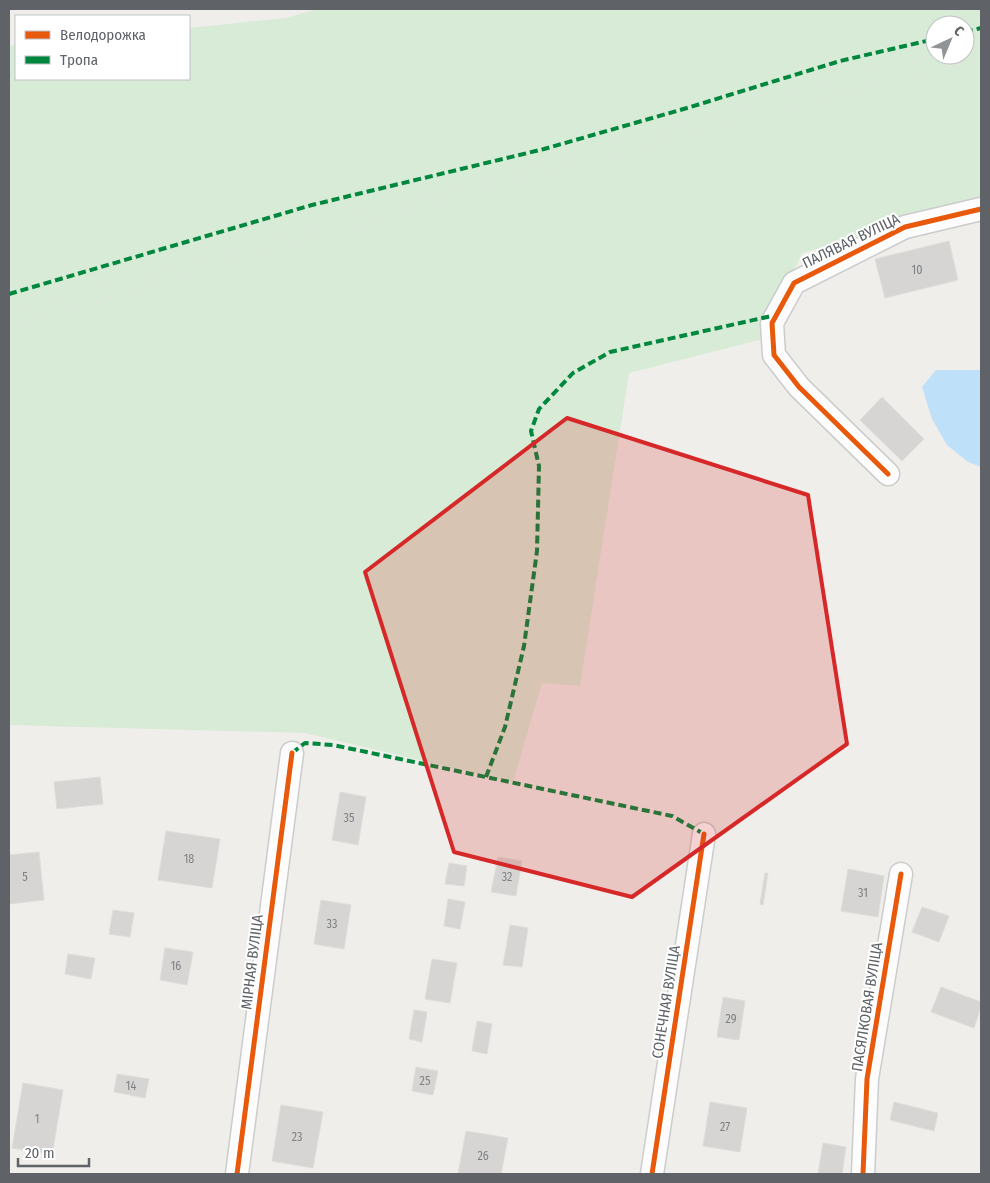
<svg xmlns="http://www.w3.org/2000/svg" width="990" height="1183" font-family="'Fira Sans Condensed',sans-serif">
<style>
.green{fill:#d8ebd6;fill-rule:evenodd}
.water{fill:#bfe0f9}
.building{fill:#d6d5d3;stroke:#deddd9}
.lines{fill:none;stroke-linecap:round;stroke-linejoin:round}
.street-casing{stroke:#cbcccc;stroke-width:25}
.street{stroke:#fdfcfc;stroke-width:22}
.rail{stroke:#e4e4e4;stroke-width:4;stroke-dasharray:1 6;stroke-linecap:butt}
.quiet{stroke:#00873e;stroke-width:4;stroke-dasharray:8 4;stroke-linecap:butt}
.cycleway-casing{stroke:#fff;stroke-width:8}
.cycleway{stroke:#e8590c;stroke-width:5}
.marked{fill:#d62828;fill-opacity:0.2;stroke:#d62828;stroke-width:4;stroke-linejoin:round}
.labels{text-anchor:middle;stroke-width:4;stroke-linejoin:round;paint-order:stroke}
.number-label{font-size:12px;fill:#7e8184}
.street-label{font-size:15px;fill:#5f6368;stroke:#fff}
</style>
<rect width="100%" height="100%" fill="#efeeea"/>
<!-- green -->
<path class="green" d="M317 9H981V203L802 253 763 339 629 373 580 686 542 683 513 782 305 733 9 725V46L16 45V79H189V28L286 18ZM935 25H965V55H935Z"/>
<!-- water -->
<path class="water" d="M936 370H981V467L968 462 947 445 932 419 922 387Z"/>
<!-- building -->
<path class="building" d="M949 241 958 280 885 298 875 259Z
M882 397 924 439 902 461 860 420Z
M100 777 103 804 57 809 54 782Z
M340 792 366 797 358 845 332 840Z
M166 831 220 839 212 888 158 880Z
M39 852 44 900 9 904V855Z
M498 857 522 861 516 896 491 892Z
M449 863 467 866 464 886 445 884Z
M848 869 884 876 878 917 841 911Z
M765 873H768L763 905 760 904Z
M448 899 465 902 460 929 444 926Z
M321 900 351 905 344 949 314 944Z
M922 907 949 916 939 942 912 932Z
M113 910 134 913 130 937 109 934Z
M510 925 528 928 522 967 503 965Z
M165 948 193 952 187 985 160 980Z
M68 954 95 958 91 979 65 974Z
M432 959 457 963 450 1003 425 999Z
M941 987 981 1002V1007L974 1028 931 1012Z
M723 997 745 1001 739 1040 717 1037Z
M414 1010 427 1012 422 1042 409 1039Z
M477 1021 492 1024 487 1054 472 1051Z
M416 1067 438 1071 433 1095 412 1091Z
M117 1074 149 1079 145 1098 114 1092Z
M23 1083 63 1090 52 1155 12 1148Z
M710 1102 747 1108 740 1152 703 1146Z
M894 1102 938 1113 934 1131 890 1120Z
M281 1105 323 1112 313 1168 272 1161Z
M466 1131 508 1138 501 1174H458Z
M823 1143 846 1147 842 1174H818Z"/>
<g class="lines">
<!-- street casing -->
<g class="street-casing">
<path id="street" d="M888 474 799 387 774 355 772 323 794 283 905 227 981 209
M237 1174 292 753
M652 1174 704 834
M863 1174 867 1079 901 874"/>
</g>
<!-- street -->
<use href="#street" class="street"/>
<!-- rail -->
<path class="rail" d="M965 49 981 45
M9 315 156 272 767 100 836 80 939 55
M9 327 453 198 919 73 981 59"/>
<!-- quiet -->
<path class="quiet" d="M965 32 981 28
M9 294 312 205 544 149 687 108 840 61 935 39
M292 753 305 743 333 745 672 816 704 834
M486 777 505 727 524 646 537 551 539 466 531 431 539 409 573 373 610 352 776 315"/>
<!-- cycleway casing -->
<g class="cycleway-casing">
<path id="cycleway" d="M888 474 799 387 774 355 772 323 794 283 905 227 981 209
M237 1174 292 753
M652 1174 704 834
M863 1174 867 1079 901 874"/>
</g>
<!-- cycleway -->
<use href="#cycleway" class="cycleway"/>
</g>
<!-- marked area -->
<path class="marked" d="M567 418 808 495 847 744 632 897 454 852 365 572Z"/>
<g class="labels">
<!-- number labels -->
<g class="number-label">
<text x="917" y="274">10</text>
<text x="349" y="822">35</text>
<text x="189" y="863">18</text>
<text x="25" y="881">5</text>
<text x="507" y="881">32</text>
<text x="863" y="897">31</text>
<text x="332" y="928">33</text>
<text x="176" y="970">16</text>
<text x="731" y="1023">29</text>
<text x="425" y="1085">25</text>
<text x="131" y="1090">14</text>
<text x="37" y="1123">1</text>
<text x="725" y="1131">27</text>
<text x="297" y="1141">23</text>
<text x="483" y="1160">26</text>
</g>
<!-- street labels -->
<g class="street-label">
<text transform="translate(851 241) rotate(-26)" y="5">ПАЛЯВАЯ ВУЛІЦА</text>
<text transform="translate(252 962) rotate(-83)" y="5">МІРНАЯ ВУЛІЦА</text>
<text transform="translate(666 1002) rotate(-81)" y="5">СОНЕЧНАЯ ВУЛІЦА</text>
<text transform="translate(867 1007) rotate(-81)" y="5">ПАСЯЛКОВАЯ ВУЛІЦА</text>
</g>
</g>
<!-- border -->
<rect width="990" height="1183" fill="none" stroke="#5f6368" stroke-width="20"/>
<!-- legend -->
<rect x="15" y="15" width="175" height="65" fill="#ffffff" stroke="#bfc1c3"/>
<rect x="25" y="31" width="25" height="8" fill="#e8590c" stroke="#bfc1c3"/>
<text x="60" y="40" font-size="15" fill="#5f6368">Велодорожка</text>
<rect x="25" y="56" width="25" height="8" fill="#00873e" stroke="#bfc1c3"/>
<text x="60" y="65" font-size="15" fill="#5f6368">Тропа</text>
<!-- north arrow -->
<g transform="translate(950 40) rotate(44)"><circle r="24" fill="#ffffff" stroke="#bfc1c3"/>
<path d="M0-4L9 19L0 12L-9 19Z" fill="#919496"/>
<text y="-8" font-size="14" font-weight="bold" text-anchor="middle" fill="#5f6368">С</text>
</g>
<!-- scale -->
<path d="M18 1158v8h71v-8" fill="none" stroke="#5f6368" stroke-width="2.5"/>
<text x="25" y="1158" font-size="15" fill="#5f6368" stroke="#ffffff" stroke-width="4" paint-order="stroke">20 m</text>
</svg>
